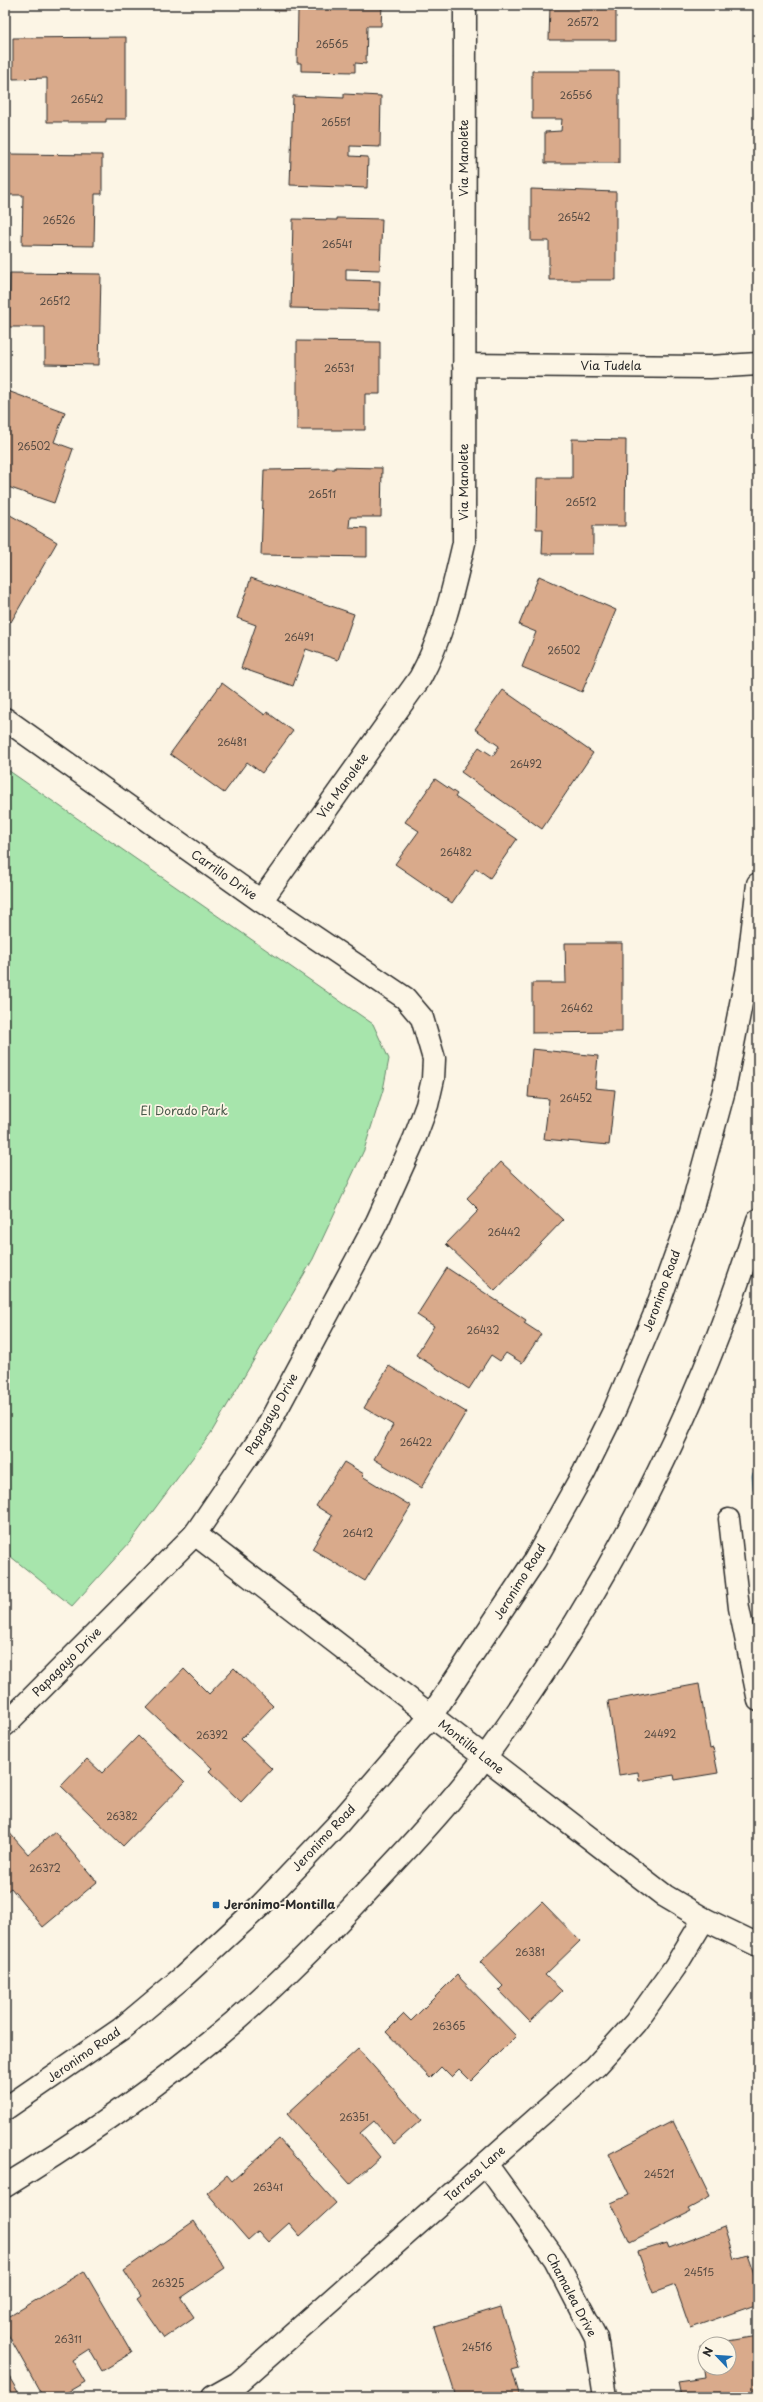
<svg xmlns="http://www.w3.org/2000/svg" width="763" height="2402" font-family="'Playpen Sans',sans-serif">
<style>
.green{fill:#a7e5ac;stroke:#69886c}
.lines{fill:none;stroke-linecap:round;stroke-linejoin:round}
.stream{stroke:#6c95a7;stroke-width:11}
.building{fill:#d9aa8b;stroke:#2b2b2b}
.lane-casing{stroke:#2b2b2b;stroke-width:23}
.street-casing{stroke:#2b2b2b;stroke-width:25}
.secondary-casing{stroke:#2b2b2b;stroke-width:25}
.lane{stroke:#fcf5e5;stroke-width:20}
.street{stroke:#fcf5e5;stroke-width:22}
.secondary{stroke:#fcf5e5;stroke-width:22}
.poi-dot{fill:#1f6fb2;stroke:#fcf5e5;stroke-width:1.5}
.labels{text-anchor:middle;stroke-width:3.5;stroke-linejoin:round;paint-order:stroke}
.number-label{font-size:10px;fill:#564b43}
.street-label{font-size:12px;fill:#2b2b2b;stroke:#fcf5e5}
.park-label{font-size:12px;fill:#4a5a4b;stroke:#fcf5e5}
.poi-label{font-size:12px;font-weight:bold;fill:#2b2b2b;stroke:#fcf5e5;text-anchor:start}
</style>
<rect width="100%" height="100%" fill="#fcf5e5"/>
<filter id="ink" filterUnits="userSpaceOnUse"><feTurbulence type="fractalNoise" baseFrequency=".025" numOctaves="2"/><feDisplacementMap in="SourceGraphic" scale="8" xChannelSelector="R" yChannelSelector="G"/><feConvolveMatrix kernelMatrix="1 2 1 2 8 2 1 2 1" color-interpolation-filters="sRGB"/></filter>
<g filter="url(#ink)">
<!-- green -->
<path class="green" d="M5 768 373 1024 389 1059 383 1090 364 1150 313 1259 211 1433 130 1542 72 1606 5 1552Z"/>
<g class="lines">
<!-- stream -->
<path class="stream" d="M757 1476 758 1488"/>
</g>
<!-- building -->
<path class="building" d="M274 5H382L381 26H367L366 64 355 63V72L301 71V63H297L298 11H274Z
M550 5H616V40H549Z
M126 37V119H106V122H47V78L13 79V38Z
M532 71H619V163H545V132L561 131 562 119H532Z
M344 94 381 96 380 147 350 146V156L368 157 367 188 290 185 293 96 344 98Z
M9 154 102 155V194H95L94 246 22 245 23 195H9Z
M531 189 616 192V280H549V241H531Z
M337 218 382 219 380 270 346 269V280L380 281 379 310 291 308 293 219 337 220Z
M10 273 101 274 99 365 45 364V327H9Z
M297 341 380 342V394H365V430H297Z
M5 390 65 412 54 442 73 449 54 503 5 486V439L7 432H5Z
M572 439 626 440 625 526H593V554H542L543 529H536L537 478H572Z
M335 467 382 468 381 517H350L349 527 367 528V557L261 555 264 470 335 469Z
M5 512 57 542 11 622 5 619Z
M539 576 616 610 582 692 522 667 536 632 519 625Z
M251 578 354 614 338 660 306 649 293 686 241 668 256 625 237 618Z
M222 683 265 715 267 712 293 731 262 773 247 762 224 793 170 754Z
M503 690 593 753 542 829 461 772 479 747 493 756 499 746 475 729Z
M435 779 457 794 455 797 517 839 490 878 476 868 452 903 395 864 419 831 405 822Z
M565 943H622V1032L532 1033V983H566Z
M532 1049 598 1056 595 1088 615 1090 609 1145 544 1139 549 1099 528 1097Z
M501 1162 563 1220 495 1291 446 1244 479 1210 467 1198Z
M447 1268 526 1320 524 1323 541 1334 522 1363 506 1353 500 1361 491 1355 469 1389 416 1355 434 1326 417 1315Z
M389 1366 466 1412 421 1488 374 1459 393 1425 364 1408Z
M344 1462 364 1474 362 1476 411 1506 365 1581 312 1549 332 1516 316 1506Z
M234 1668 273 1706 241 1739 272 1769 241 1802 209 1771 212 1768 147 1708 184 1669 209 1694Z
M699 1684 710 1749 713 1748 718 1773 675 1780 674 1775 639 1781 638 1772 619 1775 608 1701Z
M138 1736 185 1782 123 1846 61 1786 87 1759 102 1773Z
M7 1830 28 1854 55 1832 97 1882 43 1927 11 1888 5 1893V1831Z
M542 1902 580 1941 545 1975 562 1991 530 2022 499 1990 503 1986 480 1962Z
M457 1975 516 2036 471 2081 459 2069 451 2077 441 2067 430 2078 386 2032 404 2014 411 2021Z
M358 2049 421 2120 394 2144 374 2121 360 2133 380 2157 350 2184 287 2114Z
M673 2121 710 2197 688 2209 690 2212 630 2242 611 2203 629 2195 609 2154Z
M279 2139 336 2203 300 2236 289 2223 268 2242 258 2231 248 2240 207 2193 227 2175 232 2181Z
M194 2221 225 2268 181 2298 194 2317 164 2338 137 2299 141 2296 124 2270Z
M724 2227 734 2259 747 2255 758 2286V2304L690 2328 675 2285 653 2293 638 2252 666 2243 668 2248Z
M84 2271 132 2353 102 2371 89 2349 72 2360 85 2382 59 2397H43L5 2329V2319Z
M501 2307 519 2368 512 2370 520 2397H456L434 2327Z
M758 2336V2397H680L677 2382 705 2378 700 2345H705V2368H729V2344H710Z
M5 2370 21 2397H5Z"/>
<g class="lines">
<!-- lane casing -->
<g class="lane-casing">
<path id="lane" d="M729 1519 739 1608 758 1701"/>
</g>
<!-- street casing -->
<g class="street-casing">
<path id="street" d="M464 365 710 367 758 364
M5 719 261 901 405 998 422 1018 434 1059 433 1079 427 1105 414 1140 377 1222 265 1431 195 1534 5 1725
M261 901 420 678C443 636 453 590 464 543L465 5
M486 2164 555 2259 596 2338 605 2397
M213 2397 238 2383 596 2066 635 2023 675 1967 704 1919"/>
</g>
<!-- secondary casing -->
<g class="secondary-casing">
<path id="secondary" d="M195 1534 665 1896 704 1919 758 1945
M5 2109 121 2029 183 1977 261 1905 337 1825 431 1716 535 1560 584 1472 615 1409 654 1316 690 1215 724 1090 748 968 758 884
M5 2186C71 2146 136 2101 196 2053 262 2002 322 1940 378 1880 416 1840 453 1800 486 1756 605 1593 699 1413 758 1220"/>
</g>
<!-- lane -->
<use href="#lane" class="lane"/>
<!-- street -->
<use href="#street" class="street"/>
<!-- secondary -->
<use href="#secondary" class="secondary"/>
</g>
</g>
<!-- markers -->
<rect class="poi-dot" x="212" y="1901" width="8" height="8" rx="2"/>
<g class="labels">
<!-- number labels -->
<g class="number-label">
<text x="583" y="26">26572</text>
<text x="332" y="48">26565</text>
<text x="576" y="99">26556</text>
<text x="87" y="103">26542</text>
<text x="336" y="126">26551</text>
<text x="574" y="221">26542</text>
<text x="59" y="224">26526</text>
<text x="337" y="248">26541</text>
<text x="55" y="305">26512</text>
<text x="339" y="372">26531</text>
<text x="34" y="450">26502</text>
<text x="322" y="498">26511</text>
<text x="581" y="506">26512</text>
<text x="299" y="641">26491</text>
<text x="564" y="654">26502</text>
<text x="232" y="746">26481</text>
<text x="526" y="768">26492</text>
<text x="456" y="856">26482</text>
<text x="577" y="1012">26462</text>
<text x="576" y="1102">26452</text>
<text x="504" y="1236">26442</text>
<text x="483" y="1334">26432</text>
<text x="416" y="1446">26422</text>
<text x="358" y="1537">26412</text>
<text x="660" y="1738">24492</text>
<text x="212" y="1739">26392</text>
<text x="122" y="1820">26382</text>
<text x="45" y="1872">26372</text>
<text x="530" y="1956">26381</text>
<text x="449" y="2030">26365</text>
<text x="354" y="2121">26351</text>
<text x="659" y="2178">24521</text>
<text x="268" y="2191">26341</text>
<text x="699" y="2276">24515</text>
<text x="168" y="2287">26325</text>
<text x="68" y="2343">26311</text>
<text x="477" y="2351">24516</text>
</g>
<!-- street labels -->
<g class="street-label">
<text transform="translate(464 158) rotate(-90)" y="4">Via Manolete</text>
<text x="611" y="370">Via Tudela</text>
<text transform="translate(464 482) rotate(-90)" y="4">Via Manolete</text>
<text transform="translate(343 786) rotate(-54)" y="4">Via Manolete</text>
<text transform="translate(224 875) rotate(35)" y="4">Carrillo Drive</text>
<text transform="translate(662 1291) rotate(-70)" y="4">Jeronimo Road</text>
<text transform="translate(272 1414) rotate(-60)" y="4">Papagayo Drive</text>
<text transform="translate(520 1582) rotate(-58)" y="4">Jeronimo Road</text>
<text transform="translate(67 1662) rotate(-45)" y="4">Papagayo Drive</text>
<text transform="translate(471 1747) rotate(38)" y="4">Montilla Lane</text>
<text transform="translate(324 1838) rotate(-47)" y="4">Jeronimo Road</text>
<text transform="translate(84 2055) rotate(-35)" y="4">Jeronimo Road</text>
<text transform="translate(475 2174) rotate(-42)" y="4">Tarrasa Lane</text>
<text transform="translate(571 2295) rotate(62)" y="4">Chamalea Drive</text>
</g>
<!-- park labels -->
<g class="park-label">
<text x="184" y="1115">El Dorado Park</text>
</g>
<!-- poi labels -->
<g class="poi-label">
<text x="224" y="1909">Jeronimo-Montilla</text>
</g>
</g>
<!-- margin -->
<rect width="763" height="2402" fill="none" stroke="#fcf5e5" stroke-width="20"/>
<rect x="10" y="10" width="743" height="2382" fill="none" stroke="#2b2b2b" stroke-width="1.5" filter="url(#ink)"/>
<!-- north arrow -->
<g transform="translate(717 2356) rotate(295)"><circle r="19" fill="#fcf5e5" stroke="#a8a49b"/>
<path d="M0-3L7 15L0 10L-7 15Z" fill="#1f6fb2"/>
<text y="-6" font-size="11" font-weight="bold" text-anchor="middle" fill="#2b2b2b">N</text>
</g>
</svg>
